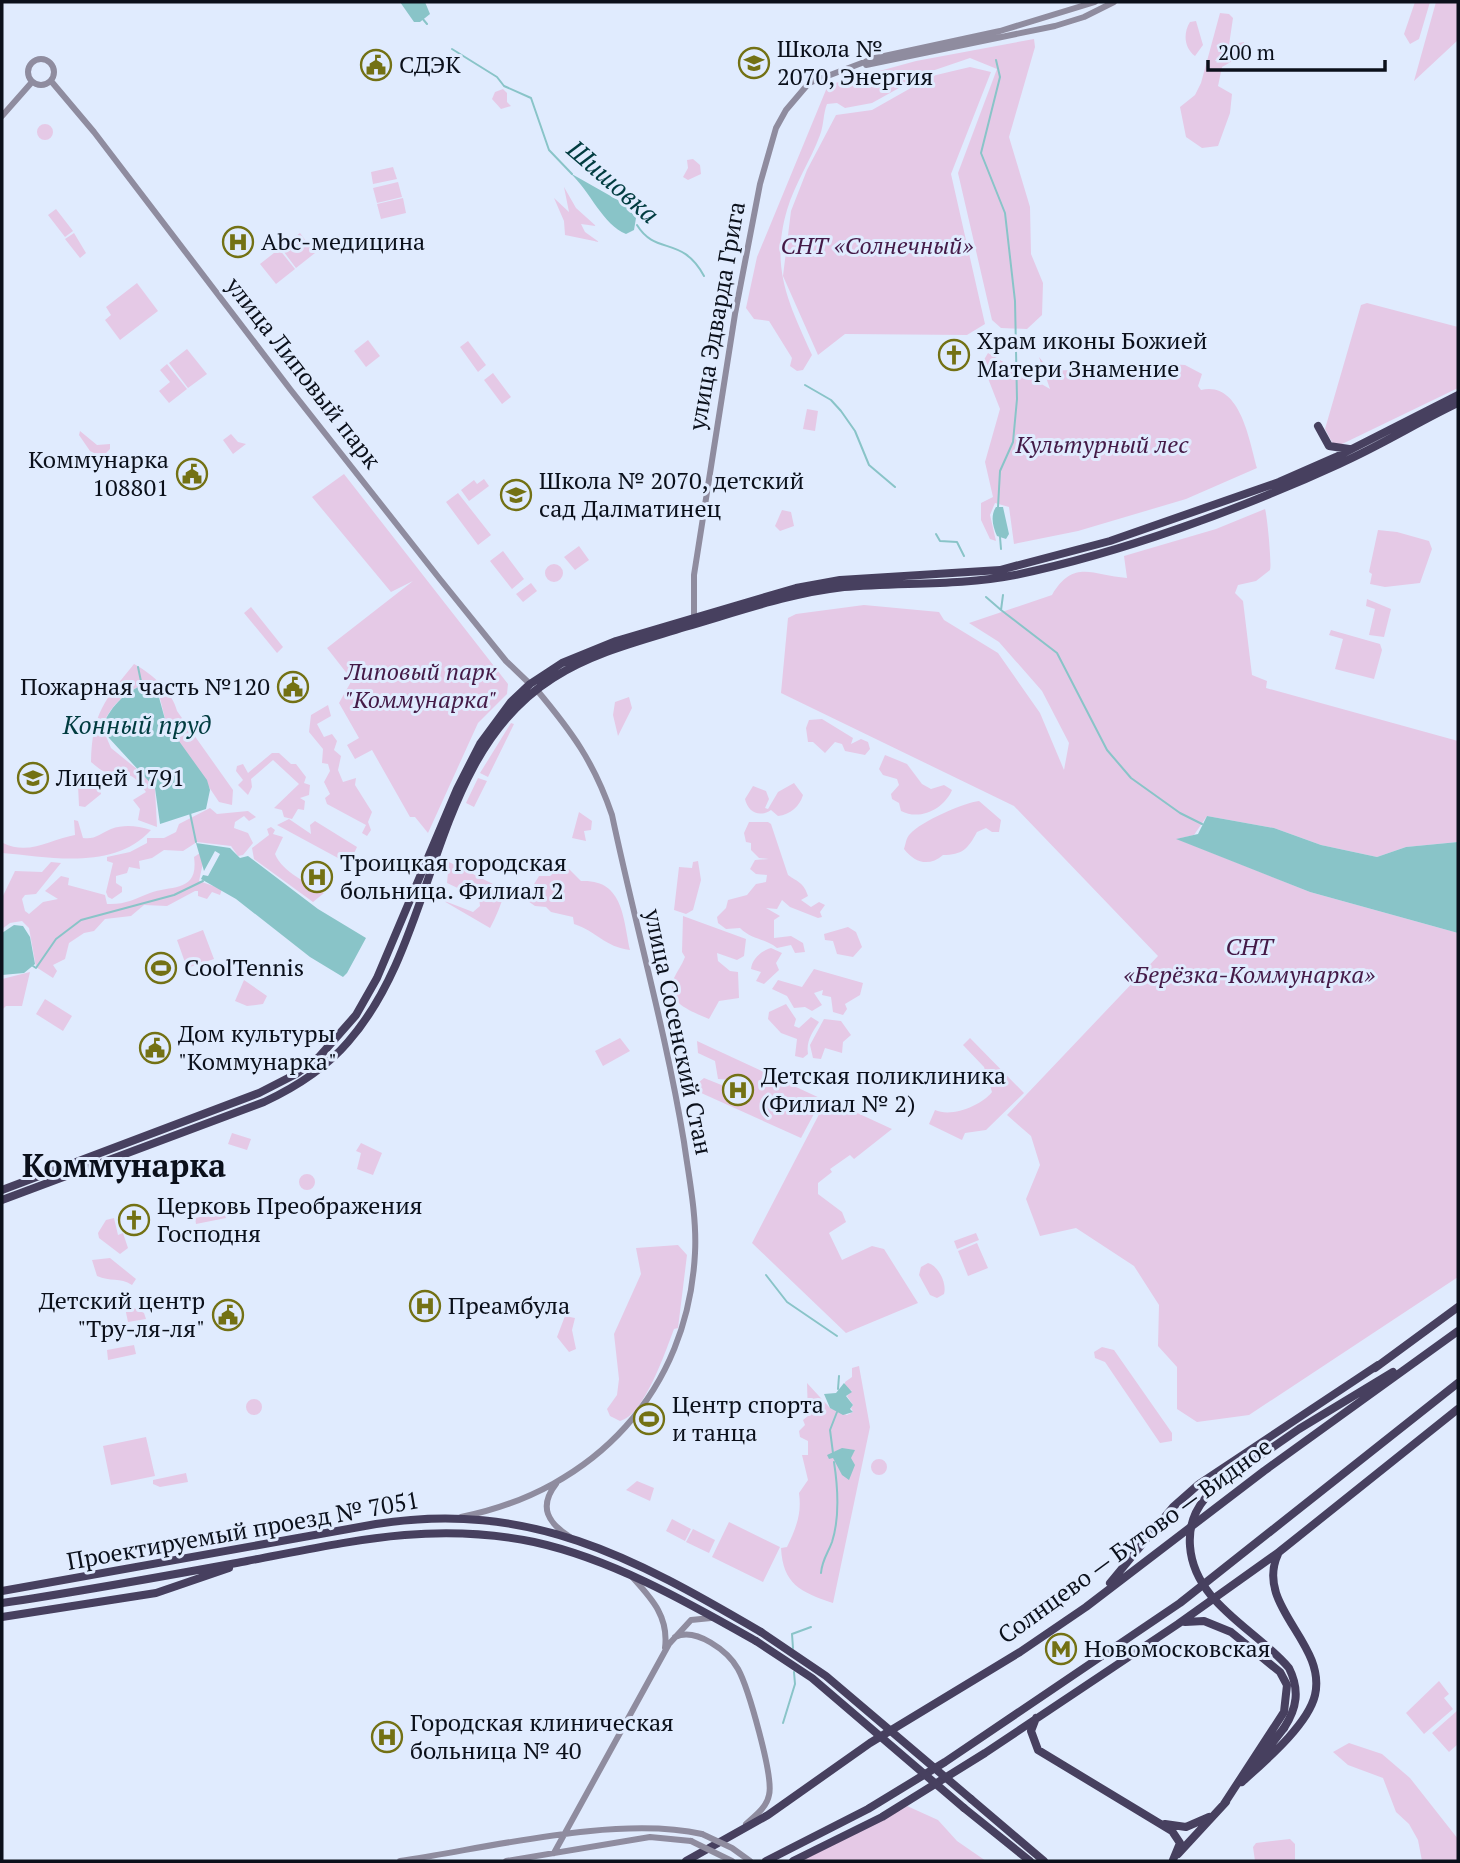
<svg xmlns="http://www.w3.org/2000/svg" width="1460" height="1863" font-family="'PT Serif',serif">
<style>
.green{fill:#e5c9e6}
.water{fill:#89c4c8}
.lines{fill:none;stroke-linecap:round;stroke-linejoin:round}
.stream{stroke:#89c4c8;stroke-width:2}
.minor{stroke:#8f8c9f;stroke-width:6}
.major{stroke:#47405f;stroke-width:8}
.minor-bridge{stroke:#8f8c9f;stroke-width:6}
.major-bridge{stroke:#47405f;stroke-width:8}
.labels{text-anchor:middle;stroke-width:6;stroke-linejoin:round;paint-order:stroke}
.poi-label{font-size:24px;fill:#0b101b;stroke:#e0ebfe;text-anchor:start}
.park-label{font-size:24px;font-style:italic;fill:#441a47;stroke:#e0ebfe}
.street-label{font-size:24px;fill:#0b101b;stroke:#e0ebfe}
.water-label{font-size:26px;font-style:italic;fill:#013c40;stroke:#e0ebfe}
.district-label{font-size:32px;font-weight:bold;fill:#0b101b;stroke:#e0ebfe}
</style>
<rect width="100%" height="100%" fill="#e0ebfe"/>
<!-- green -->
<path class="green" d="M1415 2H1430L1419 39 1410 44 1404 34Z
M1436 2H1458V40L1414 81Z
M1220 13 1229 14 1233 18 1229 45 1244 42 1245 44 1236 59 1222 67 1218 86 1232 94 1230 113 1218 146 1202 148 1186 137 1180 107 1195 95 1201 83Z
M1196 21 1203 45 1195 56C1184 48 1183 33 1190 22Z
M1034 39 1035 47 1009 137 1030 207 1031 254 1043 283 1042 315 1027 329 1001 328 992 320 958 173 997 69 970 58 926 73 872 103 845 108 837 103 827 104C823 114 824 125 820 135 811 160 795 183 787 210 770 268 789 304 812 355L803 370 797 371 790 366 792 358 769 321 754 319 746 308 757 257 828 85 916 61Z
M970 67 991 72 951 174 985 324 967 335 845 334 818 355 783 276 791 211 807 170 836 115 872 110 932 76Z
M503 89 507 93V102L511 106 501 109 492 99 495 92Z
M37 132a8 8 0 1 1 16 0a8 8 0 1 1-16 0Z
M693 159 700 165 701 174 688 180 683 177 688 168 687 160Z
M393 167 397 179 373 184 371 172Z
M398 182 402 197 377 203 373 188Z
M564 187 576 208 596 226 581 224 585 232 599 242 565 235 564 221 554 198 569 212Z
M403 198 406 213 381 219 377 204Z
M56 209 73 231 65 237 48 215Z
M74 233 86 253 80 258 65 239Z
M300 233 315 253 296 268 281 248Z
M279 249 295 269 276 284 260 264Z
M137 283 158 311 120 340 105 320 111 315 106 307Z
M1367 303 1458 327V388L1340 445 1333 444 1325 429 1361 305Z
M368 340 380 356 366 367 354 351Z
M468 341 486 365 478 372 460 347Z
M187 349 207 374 188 388 169 363Z
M988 353 1050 389 1039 357 1050 371 1129 367 1145 371 1168 364 1185 365 1202 374 1198 386 1201 390C1240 381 1249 439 1257 468L1186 499 1078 531 1014 544 1009 507 995 503 990 515 996 541 990 539 981 520V503L993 497 985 462 1000 409 982 363Z
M167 364 187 389 169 403 159 391 170 382 160 370Z
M493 373 511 397 502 404 484 380Z
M807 409 818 411 815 431 803 429Z
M80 431 97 445 110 444V449L102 457 90 451 79 435Z
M231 434 238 442 246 444 233 454 223 440Z
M344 474 508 684 507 694 478 723 428 833 415 817H410L372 750 355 759 347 745 359 738 339 703 352 680 327 648 413 581 391 592 312 497Z
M484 479 489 486 469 501 461 490 474 480 477 484Z
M458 493 491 535 478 545 446 502Z
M1265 509C1267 514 1272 565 1270 570L1256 581 1238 585 1235 593 1243 601 1252 675 1267 681 1266 688 1458 741V842L1406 847 1377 857 1321 845 1274 828 1207 816 1194 835 1177 839 1310 892 1458 933V1277L1249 1415 1197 1422 1177 1409V1367L1158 1346 1159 1305 1134 1266 1076 1228 1040 1236 1026 1199 1040 1165 1031 1136 1007 1115 1158 956 1014 806 781 693 788 618 796 614 864 605 939 612 944 620 998 653 1040 713 1064 770 1069 743 1042 691 999 642 969 623 1052 595C1074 558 1093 576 1127 578L1124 556 1216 529Z
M782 510 791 512 794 526 780 531 775 526Z
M1378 530 1397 532 1429 541 1432 549 1420 583 1385 587 1370 584 1372 574 1369 572Z
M579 546 589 560 575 570 564 557Z
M503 551 524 579 512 589 490 561Z
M545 573a9 9 0 1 1 18 0a9 9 0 1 1-18 0Z
M531 583 537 591 523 602 516 594Z
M1367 599 1391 609 1384 637 1369 635 1375 609 1366 606Z
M251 607 283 647 277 653 244 613Z
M1331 630 1380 644 1382 650 1374 679 1335 669 1343 639 1329 635Z
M134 664C151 673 173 692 177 711L233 790 232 805 219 802 166 723 158 690 149 683C128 688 109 707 102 727L111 748 143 774 155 789 157 827 138 820 140 809 133 800 146 792C129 767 128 778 106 772 101 771 95 765 91 762 92 713 105 700 134 664Z
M629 697 632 708 618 736 613 715 615 702Z
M328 705 331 716 317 724 324 737 332 734 337 741 334 750 341 756 338 770 343 782 356 778 355 785 372 812 368 822 371 830 367 836 362 833 366 825 327 804 325 798 330 794 324 782 330 771 328 764 322 763 323 749 309 732 311 715Z
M822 719 853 738 851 744 861 739 868 742 870 749 865 755 845 751 842 744 835 742 825 753 813 742H808L806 728 809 720Z
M511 723 514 724 488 777 480 773Z
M272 753H279L291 764H296L306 777 304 783 310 785 309 795 300 798 305 801 304 810 298 809 292 819 284 817 282 810 274 808 299 784 273 760 251 779 252 787 248 795 238 785 243 780 236 771 237 766 243 764 248 773Z
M885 755 907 764 922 784 931 789 944 785 952 790C944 809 920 821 901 811L899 803 892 799 891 794 899 785 897 779 883 775 879 769Z
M478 778 487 781 474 807 466 803Z
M89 780V788L100 787 101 794 85 807 79 806 78 785Z
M794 783 803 795C800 806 790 815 778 816L771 810C759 818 748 812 745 799L753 786 766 791 769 799 765 808 768 809 778 792Z
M979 801 1001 820 999 832H992L986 828 977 832C968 849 962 855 943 855 929 867 915 863 904 849 906 843 906 838 910 834 920 822 965 802 979 801Z
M210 808 217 814 248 811 256 817 249 821 244 816 235 822 234 828 248 833 253 843 243 855 238 856 231 846 197 842 183 851 164 850 152 858 139 861 140 869 129 867 127 873 116 876V883L122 887V892L112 899 108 897 106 892 113 863 107 861V857L130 852 147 843V838H164L176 832 179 824Z
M579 812 592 821 591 830 584 831 586 841 572 838Z
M289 819 311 834 310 825 315 821 357 847 349 864 277 825Z
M74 820 78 821 83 838C95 840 101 833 111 829 125 824 137 826 151 830 114 871 50 857 2 853L3 843C29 856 51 839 75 835Z
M749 822H768L771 824 788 875C798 882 804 883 808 896L801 900 811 907 819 902 825 905 820 912 822 917 818 918 790 907 782 900 777 909 766 908 780 916 774 920V938L791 936 803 943 805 952 795 953 791 945 777 948C765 938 752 940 740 928L726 929 718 923 717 917 726 908 728 900 747 895 756 884 766 882 767 875 756 874 750 869 755 860 769 859 759 858 751 850V843L746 842 744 833Z
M271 827 275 830 273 834 283 837 275 854C283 873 307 882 324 893L313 902 254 859 252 848 269 835 267 829Z
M200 853 205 854 199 881 222 889 220 895 212 892 207 899 198 896V891H195L167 906 144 905 131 916 105 919 94 931 84 933 69 943 65 959 53 965 57 971 53 978 36 967 29 928 22 921 10 923 2 929V898L15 871 42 872 51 862 61 863 36 894 25 895 22 899 25 911 29 914 43 902 58 899 45 891 61 876 69 878 68 885 105 895 107 904C124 905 135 899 150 893 171 885 199 893 194 857Z
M698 861 701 880 693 910 686 914 674 910 679 867 692 868 693 862Z
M449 862 505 890C502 903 496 917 490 928L442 900 473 912 480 906 479 898 447 883Z
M569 869 581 881C623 879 623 917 630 950 605 947 596 931 574 924L573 917 551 912 546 907 535 906 525 899 539 876H550L557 870Z
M683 916 746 939 744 956 737 960 717 953 718 961 730 971 738 972 739 998 719 1001 709 1019C691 1011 664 1003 674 978 677 971 682 965 685 957L682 952Z
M848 927 856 932 862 947 853 957 837 954 833 941 825 940 824 934Z
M203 930 214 959 187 968 177 940Z
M771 948 782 953 776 963 779 970 764 984 756 981 761 972 751 969C752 959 761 951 771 948Z
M814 969 863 983 860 995 845 1004 847 1009 843 1015 833 1012 831 997 822 995 823 990 814 993 822 1005 812 1011 805 1007 794 1008 787 996 772 989 778 980 802 987Z
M30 972 22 1006H6L2 1010V979Z
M244 980 267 996 263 1004 247 1006 235 1001Z
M45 999 72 1016 63 1031 36 1014Z
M786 1004 796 1019 794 1026 799 1028 811 1017 819 1022C812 1033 806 1041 808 1054L803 1058 795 1056 797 1039 781 1033 768 1019 769 1012Z
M824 1019 841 1021 851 1035 843 1042 842 1053 825 1048 821 1059 813 1058 810 1045Z
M620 1038 630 1051 603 1066 595 1051Z
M970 1038 1024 1093 986 1130 965 1133 962 1140 929 1124 935 1110C952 1118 982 1105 992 1092L984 1067 963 1045Z
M697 1041 822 1099 801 1138 699 1092 698 1083 704 1078 729 1088 732 1080 718 1079 715 1061 698 1053Z
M827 1099 892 1129 854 1159 850 1155 830 1169 832 1172 818 1183V1194L842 1212 846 1222 829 1233 842 1260 872 1246 884 1249 918 1303 846 1333 752 1243Z
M232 1133 251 1139 247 1150 228 1144Z
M361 1143 382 1153 373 1175 357 1169 361 1153 356 1151Z
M299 1182a8 8 0 1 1 16 0a8 8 0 1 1-16 0Z
M225 1212 226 1218 196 1224 195 1218Z
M114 1218 118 1235 123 1233 128 1248 120 1254 99 1238 98 1233 106 1220Z
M976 1233 979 1240 957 1249 954 1241Z
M977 1243 988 1268 968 1276 958 1251Z
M678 1245 687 1255 678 1328 674 1329C666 1350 644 1416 620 1421L610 1416 607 1409 617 1395 619 1379 614 1334 641 1274 636 1248Z
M110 1258 136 1279 132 1285C120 1277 110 1282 97 1276L92 1260Z
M928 1263C939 1266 947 1284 944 1294L937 1298 930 1295 919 1275 921 1267Z
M124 1303 144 1313 146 1319 128 1322Z
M565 1316 575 1318 572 1330 576 1349 569 1352 557 1337Z
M134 1345 136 1354 108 1360 107 1350Z
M1102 1347 1114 1350 1172 1433V1441L1160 1443 1105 1362 1095 1358 1094 1352Z
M859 1366 870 1427 833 1603C800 1592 783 1584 781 1548L787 1547C796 1528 802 1514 799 1493L808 1480 802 1455H808V1441L800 1437 799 1431 805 1425 803 1420 808 1416 807 1383 830 1408 847 1415 853 1412 851 1408 853 1405 847 1396 852 1391 845 1387V1382L852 1377V1368Z
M246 1407a8 8 0 1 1 16 0a8 8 0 1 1-16 0Z
M146 1437 155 1476 111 1485 103 1446Z
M871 1467a8 8 0 1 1 16 0a8 8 0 1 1-16 0Z
M186 1473 188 1482 160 1487 153 1484V1480Z
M637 1481 654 1488 650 1501 626 1490Z
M672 1519 691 1529 685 1541 666 1531Z
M729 1522 780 1547 763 1582 712 1557Z
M693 1529 715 1540 709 1553 686 1542Z
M1439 1681 1449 1694 1444 1698 1453 1709 1424 1734 1406 1713Z
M1458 1710V1744L1449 1752 1432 1733Z
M1349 1743 1382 1754 1410 1778 1458 1839V1861H1422L1418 1840 1409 1824 1396 1812 1383 1778 1348 1765 1333 1752Z
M907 1806 938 1820 957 1841 986 1861H798Z
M1290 1839 1295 1844V1861H1255L1253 1847 1256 1843Z"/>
<!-- water -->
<path class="water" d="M400 2H425L430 14 420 22H414Z
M570 173 623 203 636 218 634 230 626 234C603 225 590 191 570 173Z
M996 507H1003L1009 534 1006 539 997 536C993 527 990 516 996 507Z
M150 683 157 690 166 723 207 780 210 790 206 809 160 824 155 788 109 738 103 725C111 706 128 688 150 683Z
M1207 816 1274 828 1321 845 1377 857 1406 847 1458 842V933L1310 892 1176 839 1198 834Z
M196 843 230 848 240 858 248 856 318 909 366 938 347 973 343 977 310 957 236 899 201 879 203 875 208 876 220 854 215 851 204 871Z
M14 925 23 926 30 937 35 964 24 973 2 975V933Z
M844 1383 852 1392 846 1396 853 1405 850 1409 853 1412 843 1415 830 1408 824 1394 836 1393Z
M842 1448 855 1450 851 1458 855 1465 849 1480 842 1475 833 1458 829 1459 827 1455Z"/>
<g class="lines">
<!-- stream -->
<path class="stream" d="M422 18 427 24
M452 49 497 77 504 86 531 98 549 150 572 174
M996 60 1000 77 981 153 1005 213 1015 301 1017 399 1013 442 1000 471 998 507
M637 225C656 256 682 235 704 276
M805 385 831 400 841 411 855 431 869 465 895 487
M936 534 940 541 957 542 964 556
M1000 537 1001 549
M1003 595 1001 610 1057 653 1107 750 1131 778 1180 813 1202 824
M986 597 1001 610
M138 667 142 686
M190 813 196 842
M33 966 36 968 56 939 81 920 174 895 203 881
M766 1275 787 1302 837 1336
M838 1389 839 1376
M833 1453 830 1430 837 1412
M821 1573C822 1560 828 1553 832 1542 840 1517 838 1488 834 1462
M793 1648 792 1634 811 1627
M783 1723 795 1684 794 1672"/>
<!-- minor -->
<path class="minor" d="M28 72a13 13 0 1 1 26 0a13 13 0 1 1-26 0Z
M866 65 1055 26 1084 17 1114 2
M51 81 94 132 290 389 439 578 506 661 530 684
M2 116 32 82
M694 623V575L735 314 760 184 776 128 786 110 809 83 875 58 1000 31 1095 2
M556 1484C538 1507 548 1523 570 1537
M461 1517C595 1490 688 1391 695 1253 697 1217 689 1178 684 1142 666 1032 635 924 612 815 594 762 572 732 536 689
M633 1578C652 1599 669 1617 665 1648
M675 1637C696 1627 728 1651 738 1669 748 1687 774 1777 769 1795 767 1807 755 1816 746 1824
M554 1853 669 1644 691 1620 711 1618
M400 1861C488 1848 617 1815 702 1834
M506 1861 650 1837 691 1841"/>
<!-- major -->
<path class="major" d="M1318 426 1329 446 1349 449
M2 1190 259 1093 296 1074 319 1057 356 1015 377 978 457 789 480 744 511 702 530 684 562 663 616 641 796 588 840 580 1000 570 1110 541 1279 482 1336 457 1458 395
M2 1200 264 1102C296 1087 325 1069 348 1042 440 937 428 757 553 678 594 652 640 641 685 627 737 612 790 593 844 587 901 582 959 586 1015 575 1121 553 1241 509 1339 464 1380 446 1418 422 1458 403
M1375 1368 1458 1307
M1244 1467 1299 1429 1393 1372
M1110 1583 1173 1507 1199 1484 1378 1365
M2 1591 376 1524C529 1500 633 1557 761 1632
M2 1603C84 1591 165 1576 247 1561 348 1542 431 1521 534 1542 612 1559 687 1602 756 1641
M2 1617 156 1593 229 1568
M1185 1622 1204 1621 1231 1632 1280 1672 1287 1685 1284 1712 1224 1804
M1036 1718 1031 1731 1038 1750 1172 1831 1180 1843 1173 1860
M1256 1764 1284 1728
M1242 1782C1264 1762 1308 1725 1315 1695 1327 1643 1254 1606 1278 1554
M971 1799 1044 1861
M964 1808 1030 1861
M1165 1824 1186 1827 1209 1817
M1178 1854 1226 1802
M686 1861 768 1815 870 1743 1020 1652 1086 1607 1264 1471 1458 1331
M766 1861 868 1809 945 1762 1180 1603 1458 1383
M793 1861 882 1817 985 1753 1178 1624 1279 1552 1458 1409"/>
<!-- minor-bridge -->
<path class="minor-bridge" d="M702 1834 732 1848 750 1861
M691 1841 732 1861"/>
<!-- major-bridge -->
<path class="major-bridge" d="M1244 1467C1214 1487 1187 1506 1190 1546 1194 1603 1256 1629 1289 1668 1300 1690 1297 1708 1284 1728
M761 1632 826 1676 971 1799
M756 1641 812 1678 964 1808"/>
</g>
<!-- icons -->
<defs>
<g id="school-ring" transform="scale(1.575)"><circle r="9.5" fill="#e0ebfe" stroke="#737114" stroke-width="1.5"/><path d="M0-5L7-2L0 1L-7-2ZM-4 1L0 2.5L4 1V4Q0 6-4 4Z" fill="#737114"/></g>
<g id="civic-ring" transform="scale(1.575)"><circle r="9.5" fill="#e0ebfe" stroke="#737114" stroke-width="1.5"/><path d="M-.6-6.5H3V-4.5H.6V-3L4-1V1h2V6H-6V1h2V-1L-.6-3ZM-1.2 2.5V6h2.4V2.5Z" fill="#737114"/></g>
<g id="hospital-ring" transform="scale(1.575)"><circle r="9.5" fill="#e0ebfe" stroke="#737114" stroke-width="1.5"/><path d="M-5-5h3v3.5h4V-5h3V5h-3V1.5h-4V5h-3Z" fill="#737114"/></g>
<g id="church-ring" transform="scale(1.575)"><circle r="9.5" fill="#e0ebfe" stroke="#737114" stroke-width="1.5"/><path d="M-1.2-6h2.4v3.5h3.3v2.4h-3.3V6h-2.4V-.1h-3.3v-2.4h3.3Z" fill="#737114"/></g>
<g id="stadium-ring" transform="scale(1.575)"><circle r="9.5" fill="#e0ebfe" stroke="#737114" stroke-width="1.5"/><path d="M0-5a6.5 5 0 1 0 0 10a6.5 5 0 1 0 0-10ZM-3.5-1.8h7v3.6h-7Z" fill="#737114"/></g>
<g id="metro-ring" transform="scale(1.575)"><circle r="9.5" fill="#e0ebfe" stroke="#737114" stroke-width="1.5"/><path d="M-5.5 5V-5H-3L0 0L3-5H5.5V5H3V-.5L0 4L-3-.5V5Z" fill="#737114"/></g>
</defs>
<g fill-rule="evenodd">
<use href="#school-ring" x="754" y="63"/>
<use href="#civic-ring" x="376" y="65"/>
<use href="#hospital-ring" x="238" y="242"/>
<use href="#church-ring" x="954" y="355"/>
<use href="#civic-ring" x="192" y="474"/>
<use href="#school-ring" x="516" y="495"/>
<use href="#civic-ring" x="293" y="687"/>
<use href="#school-ring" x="33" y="778"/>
<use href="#hospital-ring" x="317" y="877"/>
<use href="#stadium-ring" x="161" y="968"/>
<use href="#civic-ring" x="155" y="1048"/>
<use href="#hospital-ring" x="738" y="1090"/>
<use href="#church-ring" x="134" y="1220"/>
<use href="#hospital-ring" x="425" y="1306"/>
<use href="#civic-ring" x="228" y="1315"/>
<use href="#stadium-ring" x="649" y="1419"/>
<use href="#metro-ring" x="1061" y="1649"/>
<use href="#hospital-ring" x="387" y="1737"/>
</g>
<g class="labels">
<!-- poi labels -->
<g class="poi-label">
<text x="777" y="57">Школа №<tspan x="777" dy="28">2070, Энергия</tspan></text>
<text x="399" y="73">СДЭК</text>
<text x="261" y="250">Abc-медицина</text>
<text x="977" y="349">Храм иконы Божией<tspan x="977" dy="28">Матери Знамение</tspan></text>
<text x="169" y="468" text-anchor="end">Коммунарка<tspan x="169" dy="28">108801</tspan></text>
<text x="539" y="489">Школа № 2070, детский<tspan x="539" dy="28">сад Далматинец</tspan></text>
<text x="270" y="695" text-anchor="end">Пожарная часть №120</text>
<text x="56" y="786">Лицей 1791</text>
<text x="340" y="871">Троицкая городская<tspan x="340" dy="28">больница. Филиал 2</tspan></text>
<text x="184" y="976">CoolTennis</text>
<text x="178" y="1042">Дом культуры<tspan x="178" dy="28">"Коммунарка"</tspan></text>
<text x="761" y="1084">Детская поликлиника<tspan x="761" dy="28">(Филиал № 2)</tspan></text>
<text x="157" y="1214">Церковь Преображения<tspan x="157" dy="28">Господня</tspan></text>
<text x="205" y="1309" text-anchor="end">Детский центр<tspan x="205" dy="28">"Тру-ля-ля"</tspan></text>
<text x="448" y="1314">Преамбула</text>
<text x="672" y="1413">Центр спорта<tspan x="672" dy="28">и танца</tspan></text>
<text x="1084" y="1657">Новомосковская</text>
<text x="410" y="1731">Городская клиническая<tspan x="410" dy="28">больница № 40</tspan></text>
</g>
<!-- park labels -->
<g class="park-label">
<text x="877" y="254">СНТ «Солнечный»</text>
<text x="1102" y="453">Культурный лес</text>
<text x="421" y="680">Липовый парк<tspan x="421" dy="28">"Коммунарка"</tspan></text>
<text x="1249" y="955">СНТ<tspan x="1249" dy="28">«Берёзка-Коммунарка»</tspan></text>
</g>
<!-- street labels -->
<g class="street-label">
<text transform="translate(717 316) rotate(-80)" y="8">улица Эдварда Грига</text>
<text transform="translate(303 373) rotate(52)" y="8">улица Липовый парк</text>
<text transform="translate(678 1032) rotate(78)" y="8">улица Сосенский Стан</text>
<text transform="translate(243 1531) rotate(-10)" y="8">Проектируемый проезд № 7051</text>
<text transform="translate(1135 1541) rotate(-36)" y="8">Солнцево — Бутово — Видное</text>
</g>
<!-- water labels -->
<g class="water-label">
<text transform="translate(613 182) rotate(41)" y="9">Шишовка</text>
<text x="137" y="734">Конный пруд</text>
</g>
<!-- district labels -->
<g class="district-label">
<text x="124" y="1177">Коммунарка</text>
</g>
</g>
<!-- border -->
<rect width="1460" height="1863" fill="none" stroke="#0b101b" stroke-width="7"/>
<!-- scale -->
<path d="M1208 60v10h177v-10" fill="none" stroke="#0b101b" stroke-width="3.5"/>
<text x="1218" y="60" font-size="21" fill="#0b101b" stroke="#e0ebfe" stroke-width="5" paint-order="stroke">200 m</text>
</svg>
